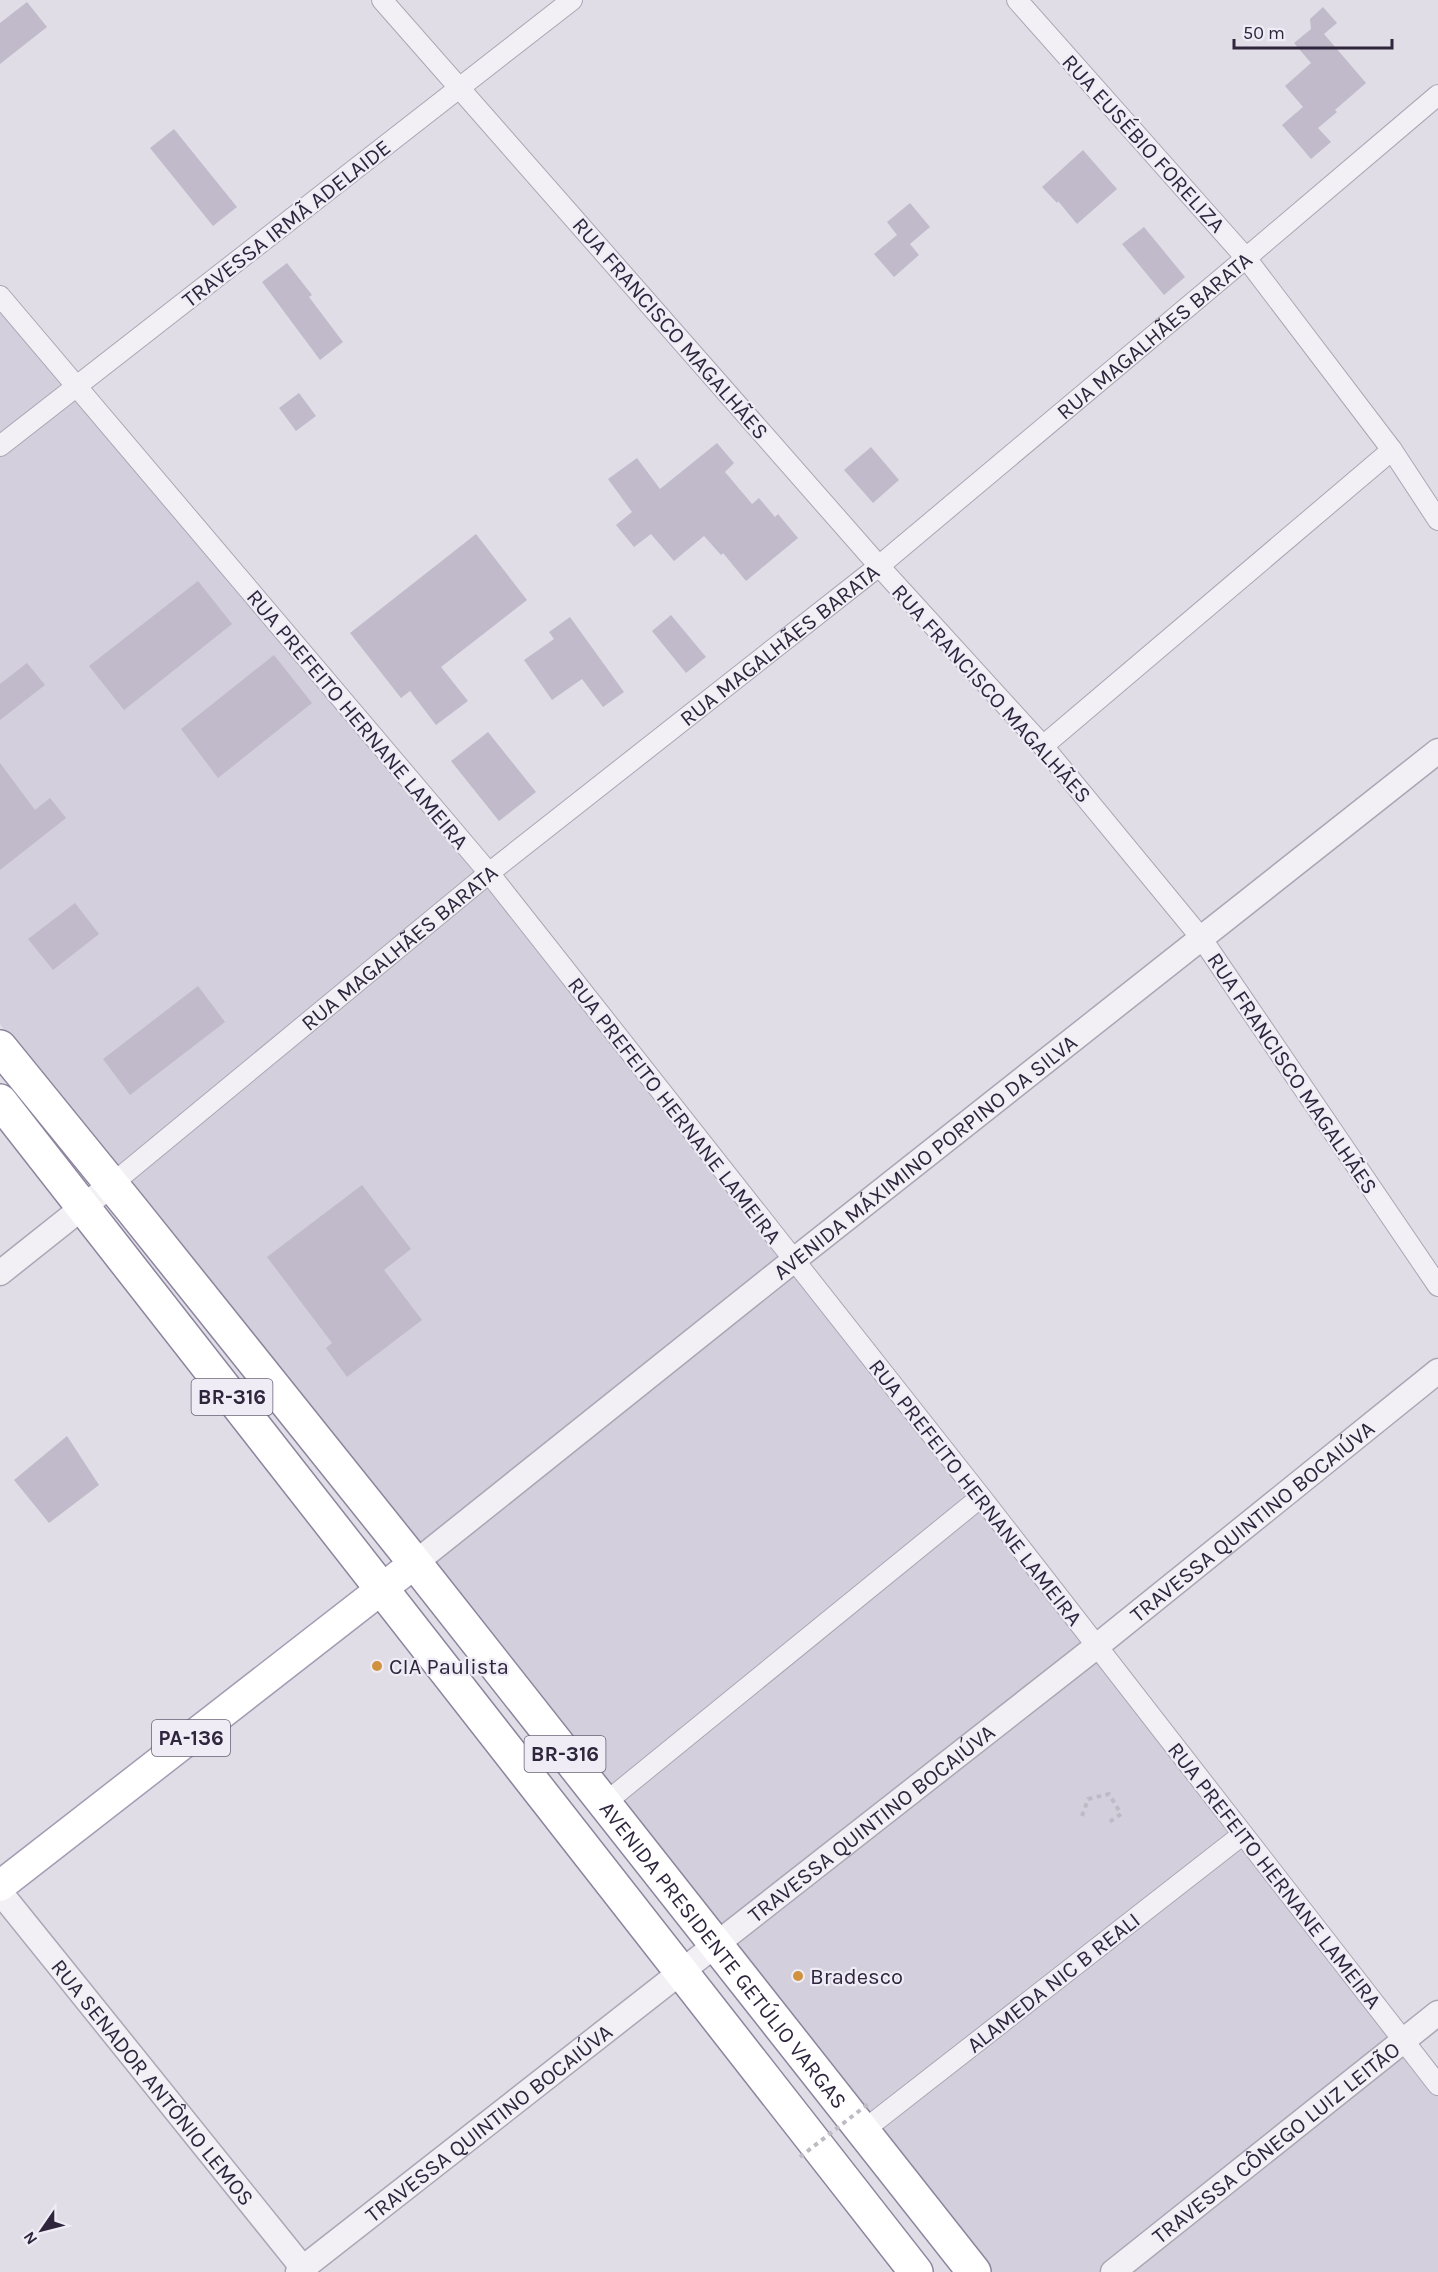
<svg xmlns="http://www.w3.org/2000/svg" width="1438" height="2272" font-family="Karla,sans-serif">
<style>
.built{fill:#d3cfdc}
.building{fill:#c0baca}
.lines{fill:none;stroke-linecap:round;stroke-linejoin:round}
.minor-casing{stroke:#aba6b4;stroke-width:22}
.tertiary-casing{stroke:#aba6b4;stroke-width:27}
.primary-casing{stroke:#a49cb3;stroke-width:33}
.trunk-casing{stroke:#8d849e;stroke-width:36}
.path{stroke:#bfbbc5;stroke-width:4;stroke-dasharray:4.5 4.5;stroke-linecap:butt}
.minor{stroke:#f2f0f5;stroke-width:20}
.tertiary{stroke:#f2f0f5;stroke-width:24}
.primary{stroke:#fff;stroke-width:30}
.trunk{stroke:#fff;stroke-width:33}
.path-bridge{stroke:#bfbbc5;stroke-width:4;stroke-dasharray:4.5 4.5;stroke-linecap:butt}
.poi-dot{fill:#d0923e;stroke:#efecf5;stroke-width:2}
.labels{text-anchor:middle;stroke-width:4.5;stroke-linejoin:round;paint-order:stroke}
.shield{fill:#efecf5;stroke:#696175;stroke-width:1.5}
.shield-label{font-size:21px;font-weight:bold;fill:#2f263e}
.street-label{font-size:22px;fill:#2f263e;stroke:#efecf5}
.poi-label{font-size:22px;fill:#2f263e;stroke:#efecf5;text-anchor:start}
</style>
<rect width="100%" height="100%" fill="#e0dde7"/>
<!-- built -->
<path class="built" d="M0 296 496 884 1438 2087V2272H973L0 1024Z"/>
<!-- building -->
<path class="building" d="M27 2 47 27 0 64V23Z
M1323 7 1337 23 1324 34 1366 83 1335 110 1337 112 1318 128 1331 142 1311 159 1282 125 1303 107 1285 86 1311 63 1294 43 1311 29 1310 19Z
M174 129 237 207 213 226 150 148Z
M1083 150 1117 189 1077 224 1058 201 1057 203 1042 187Z
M910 203 930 227 910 244 919 255 894 277 874 254 897 235 887 222Z
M1144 227 1185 277 1164 295 1122 244Z
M287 263 312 295 309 297 343 342 320 360 262 282Z
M299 393 316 416 296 431 279 408Z
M717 443 734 463 725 472 752 504 759 498 775 517 778 514 798 538 746 581 723 553 721 555 704 536 674 561 651 534 634 547 616 525 632 512 608 479 637 458 660 489Z
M871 447 899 480 873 503 844 470Z
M476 534 527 600 441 667 468 701 436 725 410 691 401 698 350 633Z
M198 581 232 624 124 710 89 666Z
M671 615 706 657 686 673 652 631Z
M570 617 624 692 603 707 582 679 552 700 524 660 554 639 549 632Z
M274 655 312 703 218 778 181 729Z
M27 663 45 685 0 720V684Z
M488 732 536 792 499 821 451 761Z
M0 763 35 810 50 798 66 818 0 870Z
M75 903 99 934 53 970 28 939Z
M198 986 225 1022 130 1095 103 1059Z
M362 1185 411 1249 384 1270 422 1320 347 1377 326 1348 332 1343 267 1257Z
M67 1436 99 1485 49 1523 14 1480Z"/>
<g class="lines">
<!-- minor casing -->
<g class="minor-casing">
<g id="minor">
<path d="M382 0 879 566 1043 746 1202 939 1438 1286"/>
<path d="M1017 0 1246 258 1392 450 1438 520"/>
<path d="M0 296 489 873 981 1497 1438 2085"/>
<path d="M0 446 572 0"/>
<path d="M1043 746 1392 450"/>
<path id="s1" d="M112 1184 489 873 879 566 1246 258 1438 95"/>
<path d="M605 1803 981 1497"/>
<path d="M864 2130 1242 1835"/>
</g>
</g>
<!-- tertiary casing -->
<g class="tertiary-casing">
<g id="tertiary">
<path d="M0 1273 112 1184"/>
<path id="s2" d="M415 1563 794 1260 1438 751"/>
<path id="s3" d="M0 1892 306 2272"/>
<path id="s4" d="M298 2272 1097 1646 1438 1371"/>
<path id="s5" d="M1113 2272 1438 2013"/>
</g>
</g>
<!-- primary casing -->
<g class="primary-casing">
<path id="primary" d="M0 1886 415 1563"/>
</g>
<!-- trunk casing -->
<g class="trunk-casing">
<g id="trunk">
<path id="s6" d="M0 1047 130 1207 415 1563 974 2272"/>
<path d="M0 1101 916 2272"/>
</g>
</g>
<!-- path -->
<path class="path" d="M1082 1816 1088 1799 1109 1794 1121 1814 1108 1823"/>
<!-- minor -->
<use href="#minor" class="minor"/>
<!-- tertiary -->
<use href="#tertiary" class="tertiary"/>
<!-- primary -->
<use href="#primary" class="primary"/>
<!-- trunk -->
<use href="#trunk" class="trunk"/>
<!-- path-bridge -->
<path class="path-bridge" d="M800 2157 868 2104"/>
</g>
<!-- markers -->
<g class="poi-dot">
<circle cx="377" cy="1666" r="6"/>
<circle cx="798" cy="1976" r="6"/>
</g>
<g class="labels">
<!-- shield labels -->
<g class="shield">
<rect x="191.5" y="1379" width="81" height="36" rx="4.5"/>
<rect x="152" y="1720" width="78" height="36" rx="4.5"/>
<rect x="524.5" y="1736" width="81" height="36" rx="4.5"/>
</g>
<g class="shield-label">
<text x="232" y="1404">BR-316</text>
<text x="191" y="1745">PA-136</text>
<text x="565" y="1761">BR-316</text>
</g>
<!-- street labels -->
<g class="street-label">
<text transform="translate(1144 143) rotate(48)" y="8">RUA EUSÉBIO FORELIZA</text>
<text transform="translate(286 223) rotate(-38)" y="8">TRAVESSA IRMÃ ADELAIDE</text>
<text transform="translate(671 328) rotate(49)" y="8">RUA FRANCISCO MAGALHÃES</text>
<text dy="8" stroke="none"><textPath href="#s1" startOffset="1344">RUA MAGALHÃES BARATA</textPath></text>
<text dy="8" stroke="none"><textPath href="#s1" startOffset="858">RUA MAGALHÃES BARATA</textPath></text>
<text transform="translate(992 693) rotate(48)" y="8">RUA FRANCISCO MAGALHÃES</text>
<text transform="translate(358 719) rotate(50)" y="8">RUA PREFEITO HERNANE LAMEIRA</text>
<text dy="8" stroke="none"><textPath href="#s1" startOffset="372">RUA MAGALHÃES BARATA</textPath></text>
<text transform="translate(1293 1073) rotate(56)" y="8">RUA FRANCISCO MAGALHÃES</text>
<text transform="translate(675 1110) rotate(52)" y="8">RUA PREFEITO HERNANE LAMEIRA</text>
<text dy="8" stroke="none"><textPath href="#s2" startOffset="652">AVENIDA MÁXIMINO PORPINO DA SILVA</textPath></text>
<text transform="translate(976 1492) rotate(52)" y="8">RUA PREFEITO HERNANE LAMEIRA</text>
<text dy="8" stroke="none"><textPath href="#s4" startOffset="1214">TRAVESSA QUINTINO BOCAIÚVA</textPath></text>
<text dy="8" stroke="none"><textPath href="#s4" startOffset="728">TRAVESSA QUINTINO BOCAIÚVA</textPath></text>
<text transform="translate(1275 1875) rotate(52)" y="8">RUA PREFEITO HERNANE LAMEIRA</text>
<text dy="8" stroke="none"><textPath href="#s6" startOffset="1161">AVENIDA PRESIDENTE GETÚLIO VARGAS</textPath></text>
<text transform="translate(1053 1982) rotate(-38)" y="8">ALAMEDA NIC B REALI</text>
<text dy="8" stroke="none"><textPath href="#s3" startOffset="244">RUA SENADOR ANTÔNIO LEMOS</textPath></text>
<text dy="8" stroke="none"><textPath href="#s4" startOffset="242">TRAVESSA QUINTINO BOCAIÚVA</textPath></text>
<text dy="8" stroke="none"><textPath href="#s5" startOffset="208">TRAVESSA CÔNEGO LUIZ LEITÃO</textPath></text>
</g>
<!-- poi labels -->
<g class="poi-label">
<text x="389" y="1674">CIA Paulista</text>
<text x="810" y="1984">Bradesco</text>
</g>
</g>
<!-- north arrow -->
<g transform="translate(42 2230) rotate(235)" stroke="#efecf5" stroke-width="4.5" paint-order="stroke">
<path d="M0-4.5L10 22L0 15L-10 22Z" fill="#2f263e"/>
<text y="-9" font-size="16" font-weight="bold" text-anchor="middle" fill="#2f263e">N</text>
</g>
<!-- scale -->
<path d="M1234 39v9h158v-9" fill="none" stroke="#2f263e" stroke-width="3"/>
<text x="1243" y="39" font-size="18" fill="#2f263e" stroke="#efecf5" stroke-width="4.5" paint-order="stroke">50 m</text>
</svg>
